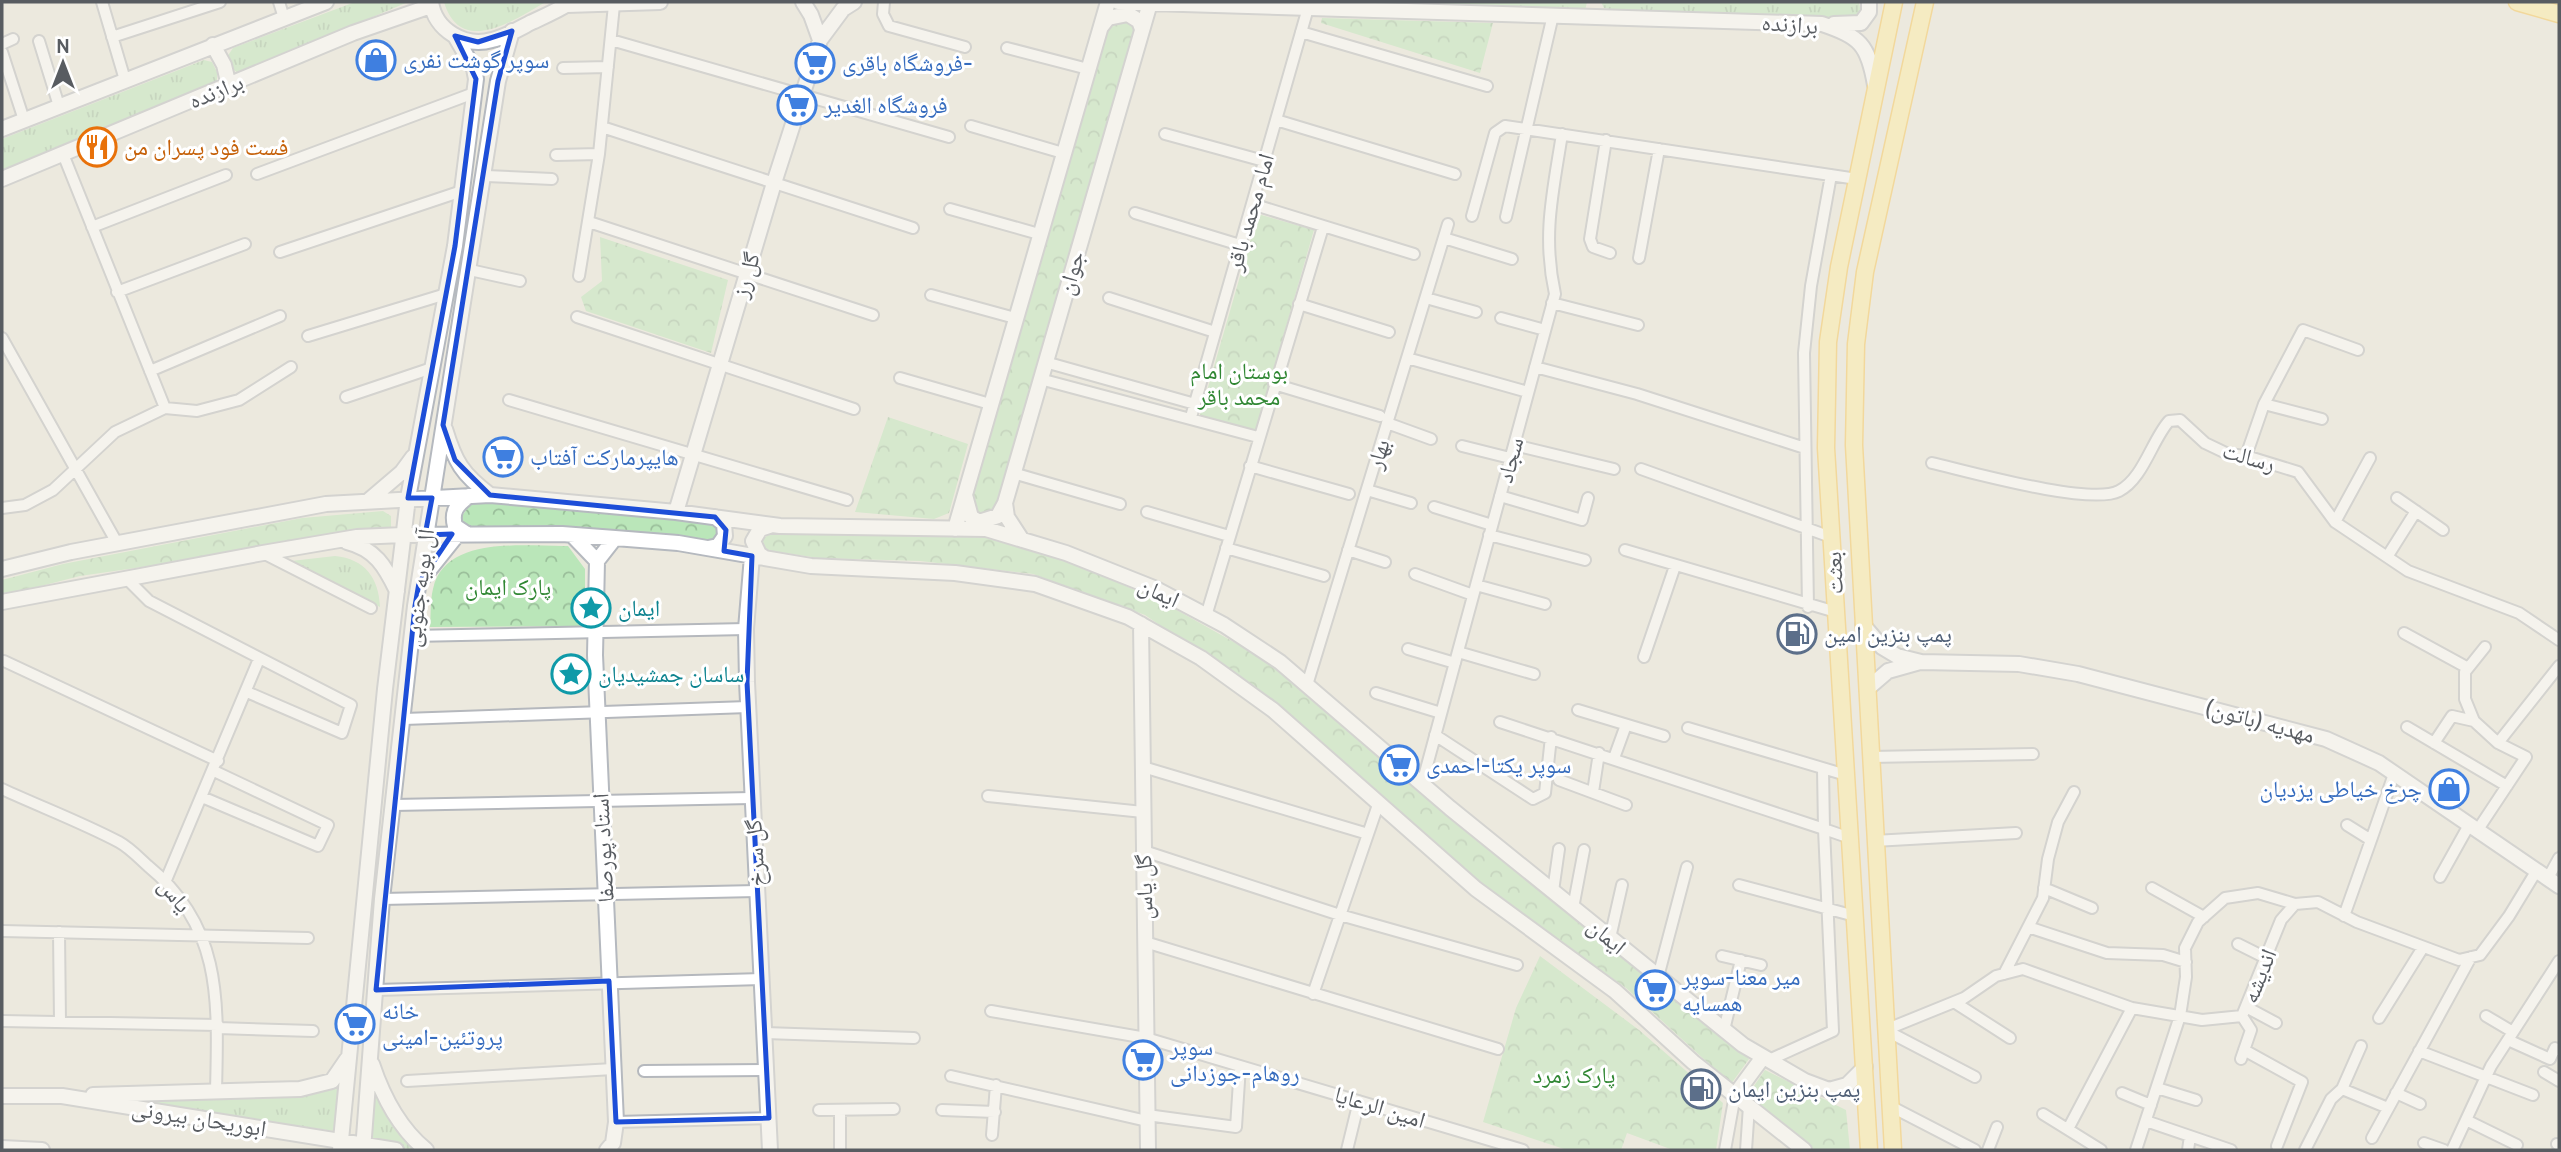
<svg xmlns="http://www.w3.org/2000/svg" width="2561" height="1152" font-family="Cabin,'Noto Naskh Arabic',sans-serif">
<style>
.grass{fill:url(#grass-tufts)}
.forest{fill:url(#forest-crowns)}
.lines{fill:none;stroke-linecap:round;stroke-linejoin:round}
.street-casing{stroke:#b5b8bd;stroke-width:14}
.secondary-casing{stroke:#b5b9bf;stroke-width:18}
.primary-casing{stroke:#f8c44c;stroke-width:19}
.street{stroke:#fff;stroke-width:10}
.secondary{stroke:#fff;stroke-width:14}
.primary{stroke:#ffeea1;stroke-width:16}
.marked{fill:none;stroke:#1d4ed8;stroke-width:5;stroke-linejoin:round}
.labels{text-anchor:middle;stroke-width:6;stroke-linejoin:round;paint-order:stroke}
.street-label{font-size:23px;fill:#585c61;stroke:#fff}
.shop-label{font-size:23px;fill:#366cbe;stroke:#fff;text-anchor:start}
.food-label{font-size:23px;fill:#c56008;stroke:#fff;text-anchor:start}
.park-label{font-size:23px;fill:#308733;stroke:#fff}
.culture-label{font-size:23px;fill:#0d838f;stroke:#fff;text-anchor:start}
.service-label{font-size:23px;fill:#4e5e75;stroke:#fff;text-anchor:start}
</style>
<defs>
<pattern id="grass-tufts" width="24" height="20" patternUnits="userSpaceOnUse" patternTransform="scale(1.75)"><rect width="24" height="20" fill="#bae6b9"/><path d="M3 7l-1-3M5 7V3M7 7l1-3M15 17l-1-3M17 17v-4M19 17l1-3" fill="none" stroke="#9abe9a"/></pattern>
<pattern id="forest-crowns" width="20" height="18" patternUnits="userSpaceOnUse" patternTransform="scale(1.75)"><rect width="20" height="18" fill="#bae6b9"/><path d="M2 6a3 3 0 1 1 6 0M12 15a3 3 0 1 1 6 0" fill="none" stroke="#9abe9a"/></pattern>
</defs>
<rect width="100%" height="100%" fill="#ece9de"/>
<!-- grass -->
<path class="grass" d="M355 2H408L239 74 229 66 227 57 233 48Z
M444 2H546C515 19 461 58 444 2Z
M1366 2H1587L1585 11Z
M1601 2H1859L1861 14 1852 19H1828L1615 10 1604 8Z
M204 60 212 62 217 72V83L2 170V139Z
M335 556C365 559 379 578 380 607L291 561Z
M338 1082 334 1131 116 1099Z
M376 1089 392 1122 418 1150 371 1144Z"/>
<!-- forest -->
<path class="forest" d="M1124 18 1136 30 996 511 977 516 971 508 973 492 1099 51 1107 31Z
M1322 18 1493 23 1480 73 1321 23Z
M1258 214 1314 230 1256 431 1200 415Z
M600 237 728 280 711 353 586 311 581 297 602 281Z
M888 417 968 444 949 513 934 519 855 512Z
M490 501 701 521 716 525 719 533 709 542 476 529 458 521 470 505Z
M383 511 391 516V531L80 576 2 596V580L63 564 302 518Z
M772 533 983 537 1070 561 1166 604 1273 664 1494 851 1749 1059 1731 1084 1626 988 1475 881 1276 705 1145 615 1033 574 920 561 818 558 766 550 762 539Z
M568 546 585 569V626L430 627C431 615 430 601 433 589 445 534 527 547 568 546Z
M1540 956 1639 1030 1723 1103 1716 1150H1673L1627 1133 1621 1150H1567L1483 1122 1516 1008Z
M1765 1070 1846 1110 1850 1150H1815L1747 1096Z"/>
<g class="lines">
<!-- street casing -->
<g class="street-casing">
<path id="street" d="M102 2 125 80
M279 2 284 18
M884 2 883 14 889 26 965 47
M1301 32 1487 86
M112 37 220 2
M611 40 949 137
M39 41 59 106
M2 44 13 39
M1007 48 1088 69
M2 52 24 120
M563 68 608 67
M1276 120 1455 174
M971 126 1063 153
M602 127 913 228
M1165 134 1264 161
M1606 140 1590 239 1593 247 1610 253
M63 154 165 408
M556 155 599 154
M257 174 474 93
M486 176 552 179
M1252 204 1414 254
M950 209 1039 234
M1135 213 1240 245
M1472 216 1495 133 1505 126 1857 179
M1506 217 1553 15
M589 222 873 315
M92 227 226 175
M1444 238 1512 259
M280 252 462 191
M1639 258 1659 149
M470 270 520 281
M579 276 599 154 614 5
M117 292 245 244
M931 295 1015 318
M1109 298 1215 332
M1426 298 1476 312
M1552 303 1638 325
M1299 304 1389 332
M577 317 854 409
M1501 318 1545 330
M308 336 446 294
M2 338 117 543
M1407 358 1528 392
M1045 362 1195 404
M1535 367 1637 394 1805 448
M150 371 280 316
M900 378 990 404
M1040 379 1258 437
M1274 384 1380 416
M346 397 432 368
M509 400 847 500
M2264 404 2303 330 2358 350
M1191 417 1308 8
M1387 423 1431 439
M1514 445 1614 469
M1462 446 1510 458
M2246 456 2264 404 2322 419
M1932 463C1967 471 2090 506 2119 491 2143 479 2152 440 2169 421L2180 420 2205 443 2228 454 2246 456 2298 472 2335 522 2408 571 2519 613 2559 640
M1250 466 1349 494
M1641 469 1831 537
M1013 473 1120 504
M1367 490 1411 503
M1500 496 1582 520 1588 498
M2397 498 2443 530
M1434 507 1492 525
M2 508 25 505 53 490 115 432 165 408 197 411 239 400 291 367
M1147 512 1229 536
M2335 522 2370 458
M1489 535 1585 560
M1226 548 1324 576
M1348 550 1385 562
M1625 550 1836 612
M263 553 371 608
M2387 557 2416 511
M1415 574 1473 595
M126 578 149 601 351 705 342 733 247 692
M1476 585 1545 604
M1808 607 1804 353 1811 286 1831 175
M1206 616 1323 227
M2404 633 2468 668
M412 636 746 629
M1408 649 1455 663
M1458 652 1534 674
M1644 657 1675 566
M4 661 218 761
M1307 685 1448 224
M1376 693 1441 713
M1578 710 1664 736
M404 719 748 707
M1500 722 1824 829 1823 769
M2407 727 2507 786
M1688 728 1846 775
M1435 735 1533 799 1545 793 1551 737
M2434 743 2452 716 2474 721
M2498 743 2559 666
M1870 757 2033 754
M1614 758 1626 725
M1143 767 1368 834
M1559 780 1626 805
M1422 784 1555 294C1542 235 1553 192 1562 134
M2 789C41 807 81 822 119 842 130 848 139 858 148 866 223 927 218 1003 216 1091
M1593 792 1599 753
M988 796 1143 812
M202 797 318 846 328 825 214 771
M394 805 752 798
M2477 831 2526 757 2498 743 2474 721 2465 699V672L2485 647
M2371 840 2394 774
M1874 841 2016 833
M1144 851 1340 915 1517 965
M2440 877 2469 825
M2548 878 2559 858
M166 880 259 659
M1739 885 1855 916
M2044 888 2092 908
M2152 888 2204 917
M1553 891 1559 849
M382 899 757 891
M1573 908 1584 850
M2344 916 2371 840 2347 825
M2028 927 2107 953 2163 955 2186 962
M2 931 308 938
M59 932 60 1022
M1610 938 1622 885
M1145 942 1498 1049
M2238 944 2266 958
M1722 956 1761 965
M2004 974 2043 898 2048 859 2058 822 2074 792
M1658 977 1687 867
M376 990 762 979
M1313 994 1379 802
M1954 1002 2010 1038
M2246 1007 2276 1023
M991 1011 1146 1038 1523 1150
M2486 1016 2513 1032
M2379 1018 2422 949
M2 1021 218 1025
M218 1028 313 1031
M1724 1030 1741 960
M1885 1030 1964 998 1996 976 2023 969 2132 1008 2202 1020 2242 1016 2281 920 2295 904 2318 902 2357 922 2459 960 2480 955 2509 916 2537 870
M1885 1030 1975 1077
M765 1033 914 1038
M2508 1040 2550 1059 2555 1048 2559 1050
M2244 1050 2302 1082 2277 1146
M2419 1051 2533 1095
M2241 1059 2251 1030 2242 1016
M1769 1060 1833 1031 1824 829 1850 838
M644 1071 767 1070
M2544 1072 2559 1081
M951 1076 1147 1121
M407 1081 613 1069
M2157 1088 2196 1100
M2342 1089 2361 1046
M2122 1093 2151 1105
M2396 1093 2420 1104
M1890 1106 1975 1150
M819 1110 894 1109
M840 1110V1150
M942 1110 995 1112
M2043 1114 2101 1150
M1147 1115 1236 1127 1240 1066
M2466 1120 2517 1145
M2146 1121 2231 1150
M616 1122 769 1118
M2068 1129 2132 1008
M992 1135 996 1085
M2372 1138 2471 957
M2424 1143 2444 1150
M2557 1144 2559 1145
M1347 1150 1359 1101
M1725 1150 1735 1095
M1746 1150 1749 1106
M1988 1150 1997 1127
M2136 1150 2180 1016 2186 977 2185 948 2198 922 2225 898 2258 893 2295 904
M2188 1150 2190 1136
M2305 1150 2331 1099 2342 1089 2388 1108
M2452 1150 2491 1066 2559 961"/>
</g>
<!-- secondary casing -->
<g class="secondary-casing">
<path id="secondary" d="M431 2C435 30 465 48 492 40 506 37 520 28 532 22 545 16 559 10 571 2
M803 2 811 15 820 40
M1118 2 1822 24C1860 37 1868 44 1875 85
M567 5 660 2
M1834 24 1861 23 1869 12V2
M1101 27 1108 18 1128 14 1139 21 1142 29
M213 45 224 65 229 86
M2 129 326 2
M2 179 353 33 431 6
M445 429C455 462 462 474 490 495
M965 495 971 517 979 522 998 516 1005 503
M368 501 402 472 413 457
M676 512 774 183 820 40 843 9 854 2
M955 529 1108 2
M467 534 455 526C451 511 457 505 469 496
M572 535 597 561 615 538
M1022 540 1007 517 1005 503 1150 3
M347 542C375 549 385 566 397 591
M708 548 718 546 725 536 724 524 715 517
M752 556 746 629 747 682 770 1150
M765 558 759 554 753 541 760 529 772 525
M597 561 595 655 616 1122 613 1143 607 1150
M2 569 71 552 326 504 490 495 676 512 780 526 986 529 1066 553 1154 588 1224 625 1280 662 1450 808 1743 1045 1805 1081 1829 1090 1847 1085 1865 1067
M422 579 458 534
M2 602 263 553 357 537 403 535 562 534 615 538 678 543 811 566 955 573 1035 584 1128 617 1201 658 1273 710 1476 889 1615 991 1693 1062 1804 1150
M1141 624 1148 1150
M1863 625 1882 647 1897 656 1921 662 2019 664 2078 674 2326 739 2379 763 2559 886
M1867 689 1888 671 1920 662
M372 1064C383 1097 399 1128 426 1150
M93 1095 300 1089 332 1081 347 1059
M1735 1095 1763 1057
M2 1096H62L396 1150
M2 1148 42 1150
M340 1150 385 689 408 498 455 246 476 79 474 69 455 36
M363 1150 382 899 415 606 498 81 512 31"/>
</g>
<!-- primary casing -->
<g class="primary-casing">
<path id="primary" d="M2517 2 2559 14
M1869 1150 1826 448 1828 342 1839 267 1894 2
M1893 1150 1854 445 1856 344 1865 272 1925 2"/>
</g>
<!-- street -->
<use href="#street" class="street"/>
<!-- secondary -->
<use href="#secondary" class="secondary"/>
<!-- primary -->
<use href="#primary" class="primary"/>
</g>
<!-- marked area -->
<path d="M0 0H2561V1152H0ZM512 31 498 81 443 425 455 460 490 495 715 517 726 530 724 551 752 556 747 682 769 1118 616 1122 609 981 376 990 415 606 419 583 452 534 425 535 432 498H408L455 246 476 79 455 36 478 42Z" fill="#ece9de" fill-opacity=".55" fill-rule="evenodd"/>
<path class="marked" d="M512 31 498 81 443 425 455 460 490 495 715 517 726 530 724 551 752 556 747 682 769 1118 616 1122 609 981 376 990 415 606 419 583 452 534 425 535 432 498H408L455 246 476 79 455 36 478 42Z"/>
<!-- icons -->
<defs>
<g id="shop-ring" transform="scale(2.0125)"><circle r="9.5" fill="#fff" stroke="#3f7fe0" stroke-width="1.5"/><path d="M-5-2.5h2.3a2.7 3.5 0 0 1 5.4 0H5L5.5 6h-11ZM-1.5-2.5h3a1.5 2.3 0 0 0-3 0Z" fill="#3f7fe0"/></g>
<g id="supermarket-ring" transform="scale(2.0125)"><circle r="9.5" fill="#fff" stroke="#3f7fe0" stroke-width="1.5"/><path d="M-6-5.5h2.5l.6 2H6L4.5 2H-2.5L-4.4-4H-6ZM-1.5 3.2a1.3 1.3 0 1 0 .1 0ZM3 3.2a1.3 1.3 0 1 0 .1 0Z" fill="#3f7fe0"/></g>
<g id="restaurant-ring" transform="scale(2.0125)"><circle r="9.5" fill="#fff" stroke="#e8710a" stroke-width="1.5"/><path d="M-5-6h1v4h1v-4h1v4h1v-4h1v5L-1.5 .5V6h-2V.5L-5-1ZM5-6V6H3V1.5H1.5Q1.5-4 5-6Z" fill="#e8710a"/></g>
<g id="sight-ring" transform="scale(2.0125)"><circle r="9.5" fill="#fff" stroke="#0f9aa8" stroke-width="1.5"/><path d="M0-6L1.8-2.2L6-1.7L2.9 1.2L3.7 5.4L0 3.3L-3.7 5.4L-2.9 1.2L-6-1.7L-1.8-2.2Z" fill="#0f9aa8"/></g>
<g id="fuel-ring" transform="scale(2.0125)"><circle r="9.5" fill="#fff" stroke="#5c6f8a" stroke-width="1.5"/><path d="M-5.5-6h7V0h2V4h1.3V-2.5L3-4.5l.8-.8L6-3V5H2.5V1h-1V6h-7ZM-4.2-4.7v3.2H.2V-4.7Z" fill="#5c6f8a"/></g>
</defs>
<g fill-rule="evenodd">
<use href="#shop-ring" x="376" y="60"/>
<use href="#supermarket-ring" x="815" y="63"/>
<use href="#supermarket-ring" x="797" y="105"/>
<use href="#restaurant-ring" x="97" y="147"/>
<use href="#supermarket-ring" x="503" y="457"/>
<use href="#sight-ring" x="591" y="608"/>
<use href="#fuel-ring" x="1797" y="634"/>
<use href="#sight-ring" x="571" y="674"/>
<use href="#supermarket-ring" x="1399" y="765"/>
<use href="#shop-ring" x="2449" y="789"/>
<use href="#supermarket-ring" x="1655" y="990"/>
<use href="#supermarket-ring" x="355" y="1024"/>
<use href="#supermarket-ring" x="1143" y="1060"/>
<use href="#fuel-ring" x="1701" y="1089"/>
</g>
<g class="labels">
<!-- street labels -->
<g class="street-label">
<text transform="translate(1790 24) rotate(4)" y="8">برازنده</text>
<text transform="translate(216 91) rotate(-22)" y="8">برازنده</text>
<text transform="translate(1250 212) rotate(-74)" y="8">امام محمد باقر</text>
<text transform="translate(1071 273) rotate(-74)" y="8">جوان</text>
<text transform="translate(746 275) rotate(-73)" y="8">گل رز</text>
<text transform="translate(1378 454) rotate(-73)" y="8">بهار</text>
<text transform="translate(2249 457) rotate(16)" y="8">رسالت</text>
<text transform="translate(1510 460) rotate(-75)" y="8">سجاد</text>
<text transform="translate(1834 573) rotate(-93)" y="8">بعثت</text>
<text transform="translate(419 588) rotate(-83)" y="8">آل بویه جنوبی</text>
<text transform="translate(1159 592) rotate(25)" y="8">ایمان</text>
<text transform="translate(2260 721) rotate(15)" y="8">مهدیه (باتون)</text>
<text transform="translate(603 848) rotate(-93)" y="8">استاد پورصفا</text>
<text transform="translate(755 853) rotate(-93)" y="8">گل سرخ</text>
<text transform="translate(1144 887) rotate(-91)" y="8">گل یاس</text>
<text transform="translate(175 895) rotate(51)" y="8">یاس</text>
<text transform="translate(1607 936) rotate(40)" y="8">ایمان</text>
<text transform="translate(2259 976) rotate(-68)" y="8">اندیشه</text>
<text transform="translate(1380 1107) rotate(17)" y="8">امین الرعایا</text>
<text transform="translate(199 1118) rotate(9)" y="8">ابوریحان بیرونی</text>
</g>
<!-- shop labels -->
<g class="shop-label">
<text x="403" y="68">سوپر گوشت نفری</text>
<text x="842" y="71">فروشگاه باقری-</text>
<text x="824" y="113">فروشگاه الغدیر</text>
<text x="530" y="465">هایپرمارکت آفتاب</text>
<text x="1426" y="773">سوپر یکتا-احمدی</text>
<text x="2422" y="797" text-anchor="end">چرخ خیاطی یزدیان</text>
<text x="1682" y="985">میر معنا-سوپر<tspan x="1682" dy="26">همسایه</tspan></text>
<text x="382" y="1019">خانه<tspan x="382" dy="26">پروتئین-امینی</tspan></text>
<text x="1170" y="1055">سوپر<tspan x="1170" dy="26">روهام-جوزدانی</tspan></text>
</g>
<!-- food labels -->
<g class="food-label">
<text x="124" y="155">فست فود پسران من</text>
</g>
<!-- park labels -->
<g class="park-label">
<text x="1239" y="379">بوستان امام<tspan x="1239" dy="26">محمد باقر</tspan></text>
<text x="508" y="595">پارک ایمان</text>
<text x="1574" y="1083">پارک زمرد</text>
</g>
<!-- culture labels -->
<g class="culture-label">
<text x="618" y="616">ایمان</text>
<text x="598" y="682">ساسان جمشیدیان</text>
</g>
<!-- service labels -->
<g class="service-label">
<text x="1824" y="642">پمپ بنزین امین</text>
<text x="1728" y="1097">پمپ بنزین ایمان</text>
</g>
</g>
<!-- border -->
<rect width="2561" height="1152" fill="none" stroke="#585c61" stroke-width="7"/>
<!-- north arrow -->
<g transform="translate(63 63)" stroke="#ffffff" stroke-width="5" paint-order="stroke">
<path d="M0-5L12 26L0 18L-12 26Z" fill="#585c61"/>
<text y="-10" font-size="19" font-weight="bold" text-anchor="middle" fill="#585c61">N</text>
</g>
</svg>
